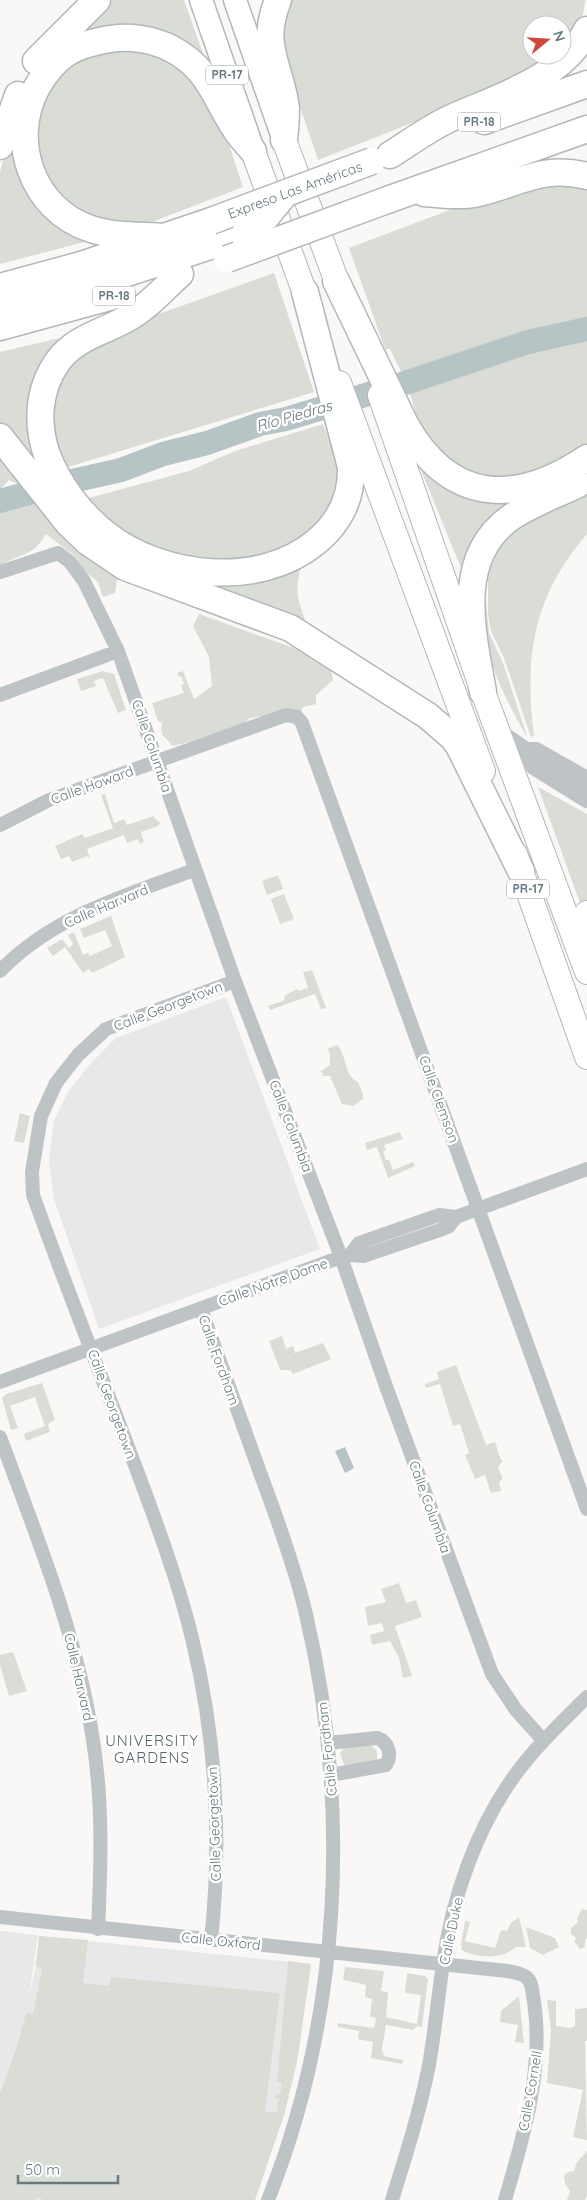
<svg xmlns="http://www.w3.org/2000/svg" width="587" height="2200" font-family="Quicksand,sans-serif">
<style>
.built{fill:#e7e8e7}
.green{fill:#daddd6}
.water{fill:#b6c4c5}
.lines{fill:none;stroke-linecap:round;stroke-linejoin:round}
.river{stroke:#b6c4c5;stroke-width:24}
.primary-casing{stroke:#b2b8bb;stroke-width:25}
.trunk-casing{stroke:#b2b8ba;stroke-width:26}
.motorway-casing{stroke:#b2b8ba;stroke-width:29}
.minor{stroke:#bec4c6;stroke-width:14}
.tertiary{stroke:#bec4c6;stroke-width:18}
.primary{stroke:#fff;stroke-width:22}
.trunk{stroke:#fff;stroke-width:24}
.motorway{stroke:#fff;stroke-width:26}
.motorway-bridge-casing{stroke:#b2b8ba;stroke-width:29;stroke-linecap:butt}
.motorway-bridge{stroke:#fff;stroke-width:26}
.labels{text-anchor:middle;stroke-width:5;stroke-linejoin:round;paint-order:stroke}
.shield{fill:#fff;stroke:#94a1a5;stroke-width:1}
.shield-label{font-size:12px;font-weight:bold;fill:#66797f}
.street-label{font-size:14px;fill:#66797f;stroke:#fff}
.water-label{font-size:15px;font-style:italic;fill:#617678;stroke:#fff}
.neighbourhood-label{font-size:15px;letter-spacing:1px;fill:#58666b;stroke:#fff}
</style>
<rect width="100%" height="100%" fill="#f9f8f7"/>
<!-- built -->
<path class="built" d="M226 997 320 1249 99 1329 54 1199 49 1161 54 1121 68 1092 90 1064 116 1038Z
M0 1931 38 1935 28 2001 35 1970 39 1936 311 1964 297 2062 284 2115 255 2200H0Z"/>
<!-- green -->
<path class="green" d="M112 0H184L211 76 191 53 64 42Z
M290 0H585C584 22 574 37 562 55V25H532V55H562L537 74 318 160 281 51 284 17Z
M104 47 169 55 215 102 243 187 152 222 117 226 79 215 48 188 35 131 42 105 53 84 76 60Z
M16 109 21 168 96 239 0 264V172Z
M587 184V326L554 332 513 344 405 380 390 349H385L349 248 513 186Z
M274 273 314 392 65 468 51 433V388L66 363 133 323Z
M587 332V452L524 482 466 477 423 437 408 387 538 342Z
M81 333 58 354 45 470 0 423V352Z
M323 424 343 476 338 502 313 539 232 567 167 557 112 529 85 499 189 471 235 451Z
M0 448 22 486 9 480 0 490Z
M418 463 456 486 587 469V473L474 541 461 568Z
M587 489V534C533 596 524 658 534 736L531 737 504 658 491 631 488 615V579L484 578 495 551 507 534Z
M32 495 118 574 115 593 103 597 98 582 85 571 76 557 46 534C32 558 21 552 0 566V512Z
M134 557 301 566C295 591 297 600 307 624L173 578Z
M485 591 489 633 503 663 528 739C508 705 489 666 482 627 480 616 484 602 485 591Z
M199 614 294 648 331 670 333 680 316 695V704L303 707 301 712 255 717 248 719 245 723 190 742 172 746C166 735 159 739 162 723L158 721 152 703 184 693 181 686 184 684 181 676 179 677 177 673 183 671 194 699 212 686 209 657 193 626Z
M103 671 114 674 126 710 118 713 103 678 94 681 96 686 81 691 77 679Z
M538 787 587 814V903L583 911Z
M105 794 114 823 124 819 127 825 153 816 160 823 158 826 141 832 144 842 140 844 138 839 127 843 124 835 87 849 90 858 87 856 72 862 69 856 61 859 55 846 82 834 85 838 113 828 101 795Z
M278 875 283 889 267 895 262 881Z
M284 894 294 919 280 924 271 899Z
M111 916 125 957 92 973 89 969 83 973 65 947 53 956 47 948 62 939 69 948 73 944 68 935 74 932 83 955 88 953 90 956 112 946 105 930 84 938 80 929Z
M312 970 326 1008 321 1009 315 994 270 1010 268 1006 285 1000 284 996 297 989 298 991 308 988 303 972Z
M337 1045C347 1055 344 1076 358 1082L363 1094V1099L353 1106 342 1104 330 1076H323L321 1071 330 1065V1054L327 1049Z
M20 1113 30 1116 24 1143 14 1141Z
M400 1132 403 1139 384 1145 386 1150 383 1152 386 1160H389L393 1170 413 1162 415 1166 388 1178 377 1147 367 1150 365 1143Z
M282 1336 286 1349 293 1346 295 1353 323 1343 331 1359 293 1374 290 1370H280L269 1341Z
M456 1365 486 1445 495 1442 501 1460H503L498 1468 503 1478 499 1483 501 1491 491 1493 485 1475 475 1479 465 1455 469 1453 460 1424 453 1426 440 1384 426 1388 425 1384 439 1379 437 1372Z
M42 1383 55 1420 48 1424 50 1432 26 1441 24 1434 45 1426 35 1397 10 1406 18 1428 11 1430 2 1398 6 1394Z
M399 1583 406 1603 416 1600 422 1617 395 1626 412 1676 403 1678 399 1658 390 1641 372 1645 370 1635 384 1631 382 1623 368 1626 365 1607 386 1602 381 1589Z
M13 1652 27 1691 9 1696 0 1665V1655Z
M368 1745C376 1747 378 1751 377 1759L374 1762 344 1765 340 1753 344 1748Z
M582 1909 587 1910V1938L585 1940V1947L580 1949 574 1941 576 1938 571 1934V1928L578 1922 577 1918Z
M519 1917 526 1947H515C504 1960 476 1958 462 1950L461 1944 465 1921 470 1922 465 1941 495 1948 501 1930 507 1931 511 1923Z
M526 1927 555 1938 559 1947 543 1955 530 1948Z
M39 1936 88 1940 83 1983 109 1986 111 1977 280 1993 265 2111 277 2113 278 2101 281 2100 276 2098V2094H280L282 2083 277 2082 288 1961 311 1964 297 2062 284 2115 255 2200H43L38 2197 36 2200H0V2094L18 2043 26 2013 33 2014 42 1969 36 1966Z
M345 1967 384 1971 381 1991 388 1992 386 2017 417 2024 421 1995 405 1993 407 1973 425 1976 428 1979 422 2027 417 2026 413 2030 386 2025 382 2049 384 2056 403 2060 402 2064 371 2058 373 2042 358 2039 359 2031 338 2027 337 2023 374 2028 376 2018 370 2017 372 1999 365 1997 366 1985 343 1980Z
M519 1996 524 2043 515 2042 518 2025 500 2022 501 2011Z
M547 2000 556 2001V2026L570 2028 575 2026V2009L587 2008V2041H585L587 2140 573 2137 583 2090 547 2083 551 2030Z
M587 2143V2196L585 2200H567L570 2191 565 2184 564 2176 568 2172 574 2171 577 2162 587 2151Z"/>
<!-- water -->
<path class="water" d="M345 1447 354 1468 345 1473 335 1451Z"/>
<g class="lines">
<!-- river -->
<path class="river" d="M0 501 72 481 121 470 163 454 207 443 260 424 286 419 405 383 528 342 587 329"/>
<!-- primary casing -->
<g class="primary-casing">
<path id="primary" d="M201 0 250 141
M235 0 282 135"/>
</g>
<!-- trunk casing -->
<g class="trunk-casing">
<path id="trunk" d="M284 140 343 298
M253 151 311 310
M339 383 483 771
M380 395 483 692 587 972
M515 854 587 1057
M576 943 587 913"/>
</g>
<!-- motorway casing -->
<g class="motorway-casing">
<path id="motorway" d="M278 0C259 48 281 65 286 109 286 119 285 130 284 140
M36 61 97 0
M484 121 587 84
M0 146 18 95
M390 155C409 143 428 129 449 119 497 97 561 80 587 30
M424 193C440 194 459 197 474 194 517 185 542 164 587 176
M390 199 587 129
M166 237C142 235 115 237 91 229 32 210 8 140 37 87 44 75 54 61 67 53 79 45 95 42 110 39 130 36 153 39 172 49 211 70 214 98 236 130 241 138 248 144 253 151
M180 274C164 288 147 308 128 318 104 332 76 337 58 361 38 389 36 423 47 455 59 486 81 515 107 535 163 578 259 589 316 542 339 523 352 498 351 467L305 292
M336 281 405 424C450 504 515 506 587 458
M0 287 81 265 211 221
M0 306 87 286 244 235
M0 327 117 295
M0 437 68 523 88 542 125 567 290 628 428 716 451 736 458 744 521 871
M483 692C473 634 453 559 510 518 530 504 556 495 578 484"/>
</g>
<!-- minor -->
<path class="minor" d="M0 572 58 553 70 562 84 581 118 651 235 981 341 1257 387 1389 492 1674 516 1710 543 1740
M0 695 118 651
M0 825 49 800 286 715 297 717 302 723 587 1509
M0 971C53 916 125 896 194 870
M350 1255 359 1243 439 1215 456 1217
M201 1309C221 1365 242 1422 262 1478 278 1521 294 1565 305 1610 351 1803 342 2014 268 2200
M0 1382 341 1257 350 1255 364 1256 440 1230 449 1226 456 1217 587 1169
M0 1437C37 1537 77 1635 93 1740 103 1803 101 1866 98 1929
M328 1743 377 1738C389 1742 392 1755 386 1765L331 1775
M0 1917 507 1971C513 1972 521 1973 526 1977 533 1982 532 1993 534 2001 544 2069 524 2135 505 2200
M211 1940C222 1839 216 1737 192 1638 178 1581 157 1524 136 1468 102 1377 66 1287 33 1195L32 1172 41 1116 56 1083 78 1055 106 1029 235 981
M392 2200C406 2155 420 2111 429 2065 435 2031 438 1997 443 1964 452 1898 476 1829 515 1775 536 1746 562 1722 587 1697"/>
<!-- tertiary -->
<path class="tertiary" d="M496 730 526 751 534 766 587 799
M526 751H536L587 780"/>
<!-- primary -->
<use href="#primary" class="primary"/>
<!-- trunk -->
<use href="#trunk" class="trunk"/>
<!-- motorway -->
<use href="#motorway" class="motorway"/>
<!-- motorway-bridge casing -->
<g class="motorway-bridge-casing">
<path id="motorway-bridge" d="M211 221 372 161
M244 235 266 217 284 195
M227 259 390 199"/>
</g>
<!-- motorway-bridge -->
<use href="#motorway-bridge" class="motorway-bridge"/>
</g>
<g class="labels">
<!-- shield labels -->
<g class="shield">
<rect x="206" y="65.5" width="42" height="19" rx="4"/>
<rect x="458" y="112.5" width="42" height="19" rx="4"/>
<rect x="93" y="286.5" width="42" height="19" rx="4"/>
<rect x="507" y="879.5" width="42" height="19" rx="4"/>
</g>
<g class="shield-label">
<text x="227" y="79">PR-17</text>
<text x="479" y="126">PR-18</text>
<text x="114" y="300">PR-18</text>
<text x="528" y="893">PR-17</text>
</g>
<!-- street labels -->
<g class="street-label">
<text transform="translate(295 190) rotate(-20)" y="5">Expreso Las Américas</text>
<text transform="translate(152 746) rotate(71)" y="5">Calle Columbia</text>
<text transform="translate(92 785) rotate(-20)" y="5">Calle Howard</text>
<text transform="translate(106 906) rotate(-23)" y="5">Calle Harvard</text>
<text transform="translate(168 1006) rotate(-21)" y="5">Calle Georgetown</text>
<text transform="translate(439 1099) rotate(70)" y="5">Calle Clemson</text>
<text transform="translate(291 1126) rotate(69)" y="5">Calle Columbia</text>
<text transform="translate(273 1282) rotate(-20)" y="5">Calle Notre Dame</text>
<text transform="translate(219 1360) rotate(70)" y="5">Calle Fordham</text>
<text transform="translate(112 1404) rotate(70)" y="5">Calle Georgetown</text>
<text transform="translate(430 1507) rotate(70)" y="5">Calle Columbia</text>
<text transform="translate(79 1677) rotate(77)" y="5">Calle Harvard</text>
<text transform="translate(327 1749) rotate(-96)" y="5">Calle Fordham</text>
<text transform="translate(214 1824) rotate(-92)" y="5">Calle Georgetown</text>
<text transform="translate(451 1931) rotate(-78)" y="5">Calle Duke</text>
<text transform="translate(221 1941) rotate(6)" y="5">Calle Oxford</text>
<text transform="translate(530 2091) rotate(-80)" y="5">Calle Cornell</text>
</g>
<!-- water labels -->
<g class="water-label">
<text transform="translate(294 416) rotate(-16)" y="5">Río Piedras</text>
</g>
<!-- neighbourhood labels -->
<g class="neighbourhood-label">
<text x="152" y="1746">UNIVERSITY<tspan x="152" dy="17">GARDENS</tspan></text>
</g>
</g>
<!-- north arrow -->
<g transform="translate(547 40) rotate(72)"><circle r="24" fill="#ffffff" stroke="#c2c9cc"/>
<path d="M0-4L9 19L0 12L-9 19Z" fill="#d2463d"/>
<text y="-8" font-size="14" font-weight="bold" text-anchor="middle" fill="#66797f">N</text>
</g>
<!-- scale -->
<path d="M18 2175v8h100v-8" fill="none" stroke="#66797f" stroke-width="2.5"/>
<text x="25" y="2175" font-size="15" fill="#66797f" stroke="#ffffff" stroke-width="4" paint-order="stroke">50 m</text>
</svg>
